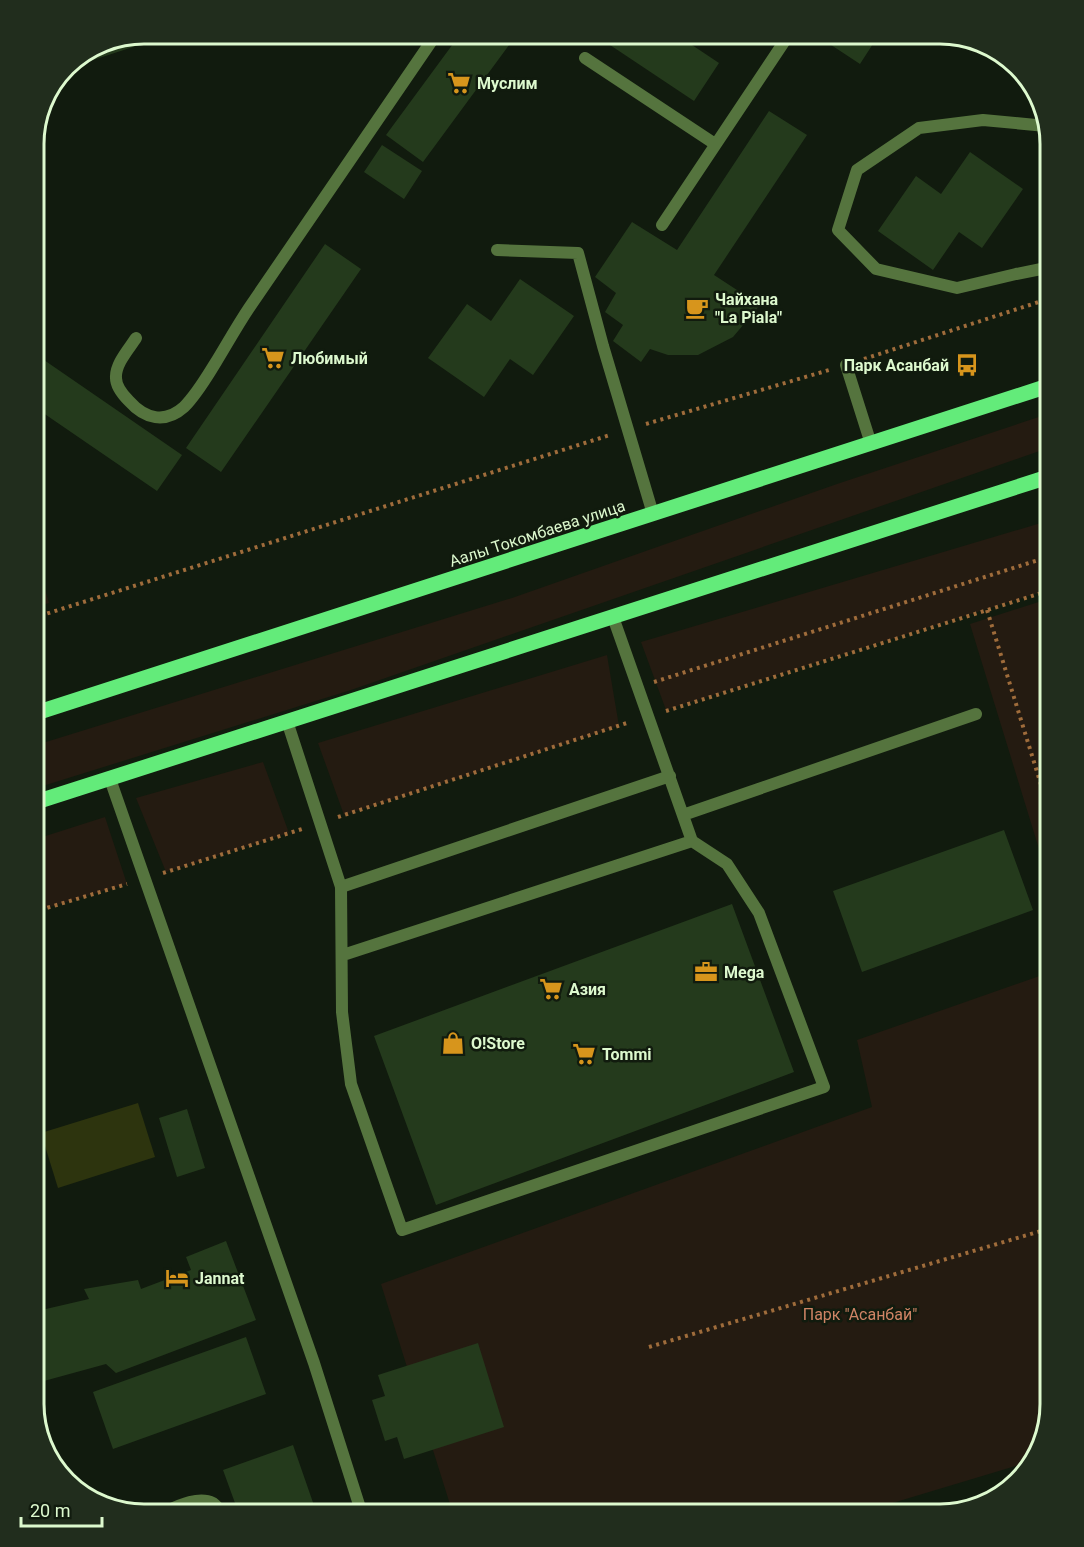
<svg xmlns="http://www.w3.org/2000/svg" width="1084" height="1547" font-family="Roboto,sans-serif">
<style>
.green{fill:#241b11}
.water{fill:#2d340e}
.building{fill:#243a1c}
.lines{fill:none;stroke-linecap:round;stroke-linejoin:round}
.path{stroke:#9f6c3b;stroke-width:4;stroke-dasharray:3 4.5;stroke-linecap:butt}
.service{stroke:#55743e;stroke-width:12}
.minor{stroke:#55743e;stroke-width:12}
.primary{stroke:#63eb7a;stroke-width:15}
.labels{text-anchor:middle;stroke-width:5;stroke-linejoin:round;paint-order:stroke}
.poi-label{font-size:16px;font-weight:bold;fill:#ddf9ce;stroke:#111b0e;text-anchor:start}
.street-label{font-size:16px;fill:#ddf9ce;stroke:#111b0e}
.park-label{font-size:16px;fill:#ce8465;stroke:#111b0e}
.rim{fill:none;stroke:#ddf9ce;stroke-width:3}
</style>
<rect width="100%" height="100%" fill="#111b0e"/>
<!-- green -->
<path class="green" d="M1051 413V447L351 690 33 789V746L512 598 837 484Z
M1051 520V589L666 710 641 642Z
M33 549 49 603 33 608Z
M1051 598V888L970 624Z
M607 655 619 726 344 815 318 743Z
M263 762 289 833 166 872 136 798Z
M105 817 127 884 33 912V840Z
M1051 972V1404L1035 1460 856 1514H453L381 1284 872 1107 857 1040Z"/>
<!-- water -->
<path class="water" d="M138 1103 155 1157 58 1188 41 1133Z"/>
<!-- building -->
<path class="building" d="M461 33H518L423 162 386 135Z
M592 33H674L719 63 694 101Z
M826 33H880L860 64 822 39Z
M136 36 139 45 93 60 90 53Z
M769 111 807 135 714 275 760 305 733 337 698 355H668L650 349 641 362 613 341 623 325 605 312 616 293 595 277 632 222 677 250Z
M382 145 422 171 404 199 364 172Z
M970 152 1023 189 982 248 959 232 933 270 878 231 916 176 941 194Z
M325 244 361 269 221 472 186 448Z
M520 279 574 316 533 375 510 359 484 397 428 358 467 304 491 321Z
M44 360 182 455 157 491 33 406V375Z
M1004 830 1033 910 862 972 833 891Z
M732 904 794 1072 436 1205 374 1036Z
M187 1109 205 1168 177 1177 159 1118Z
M226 1241 256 1320 116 1373 106 1364 33 1384V1312L89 1299 84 1289 138 1280 141 1289 191 1270 186 1257Z
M246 1337 266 1394 113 1449 93 1392Z
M478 1343 504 1427 404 1459 397 1437 385 1441 372 1400 385 1396 378 1375Z
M293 1445 317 1514H239L223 1470Z"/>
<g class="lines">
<!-- path -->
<path class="path" d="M864 359 1051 298
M646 424 829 370
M987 610 1051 817
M33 618 610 435
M654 682 1051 556
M666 711 1051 590
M338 817 630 722
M163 873 302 829
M33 912 127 884
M649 1347 1051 1228"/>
<!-- service -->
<path class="service" d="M585 58 715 144
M1046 126 983 120 919 128 857 170 838 230 876 269 957 288 1016 274 1051 267
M662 225 790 33
M497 250 578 253 603 346 653 514
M136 338C129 349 115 364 116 378 116 387 123 395 129 401 145 419 165 424 184 407 197 394 206 378 216 362 227 344 237 326 249 308 312 216 374 125 437 33
M846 365 871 444
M287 721 341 887 342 1012 351 1084 402 1230 824 1087 759 913 727 864 692 841 613 617
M683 815 976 714
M341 887 670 776
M343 955 692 841
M160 1514C174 1508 197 1495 213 1503 217 1506 220 1510 223 1514"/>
<!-- minor -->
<path class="minor" d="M110 779 314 1363 362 1514"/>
<!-- primary -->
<path class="primary" d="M33 714 1051 385
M33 803 1051 476"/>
</g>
<!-- icons -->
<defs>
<g id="supermarket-bare" transform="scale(1.8)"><path d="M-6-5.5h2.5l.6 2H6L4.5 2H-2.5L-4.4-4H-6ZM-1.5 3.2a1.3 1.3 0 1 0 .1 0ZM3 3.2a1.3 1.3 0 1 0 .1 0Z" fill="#d7951c" stroke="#111b0e" stroke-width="2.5" paint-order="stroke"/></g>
<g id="cafe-bare" transform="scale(1.8)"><path d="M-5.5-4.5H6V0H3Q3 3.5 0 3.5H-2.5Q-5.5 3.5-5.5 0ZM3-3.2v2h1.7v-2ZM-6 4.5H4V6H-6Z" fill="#d7951c" stroke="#111b0e" stroke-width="2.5" paint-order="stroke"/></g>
<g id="bus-bare" transform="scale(1.8)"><path d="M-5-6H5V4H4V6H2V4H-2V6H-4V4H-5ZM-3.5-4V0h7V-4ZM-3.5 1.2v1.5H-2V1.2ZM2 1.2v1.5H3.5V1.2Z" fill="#d7951c" stroke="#111b0e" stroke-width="2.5" paint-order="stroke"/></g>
<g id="office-bare" transform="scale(1.8)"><path d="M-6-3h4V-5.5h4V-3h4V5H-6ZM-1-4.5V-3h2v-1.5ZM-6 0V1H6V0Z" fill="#d7951c" stroke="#111b0e" stroke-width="2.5" paint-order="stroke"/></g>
<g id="shop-bare" transform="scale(1.8)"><path d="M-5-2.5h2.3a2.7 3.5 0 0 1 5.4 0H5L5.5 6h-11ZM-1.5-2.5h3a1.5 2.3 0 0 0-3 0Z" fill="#d7951c" stroke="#111b0e" stroke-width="2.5" paint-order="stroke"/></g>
<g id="hotel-bare" transform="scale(1.8)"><path d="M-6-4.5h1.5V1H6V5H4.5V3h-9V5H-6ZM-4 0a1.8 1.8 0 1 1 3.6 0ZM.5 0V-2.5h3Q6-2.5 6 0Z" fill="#d7951c" stroke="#111b0e" stroke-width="2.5" paint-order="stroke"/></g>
</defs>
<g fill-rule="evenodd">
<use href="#supermarket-bare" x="459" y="83"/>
<use href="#cafe-bare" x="697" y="308"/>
<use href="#supermarket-bare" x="273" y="358"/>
<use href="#bus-bare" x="967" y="365"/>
<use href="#office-bare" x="706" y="972"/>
<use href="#supermarket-bare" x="551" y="989"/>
<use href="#shop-bare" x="453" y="1043"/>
<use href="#supermarket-bare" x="584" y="1054"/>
<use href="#hotel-bare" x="177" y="1278"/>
</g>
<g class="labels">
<!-- poi labels -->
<g class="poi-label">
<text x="477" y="89">Муслим</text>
<text x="715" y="305">Чайхана<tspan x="715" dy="18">"La Piala"</tspan></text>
<text x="291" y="364">Любимый</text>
<text x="949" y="371" text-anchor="end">Парк Асанбай</text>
<text x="724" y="978">Mega</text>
<text x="569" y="995">Азия</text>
<text x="471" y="1049">O!Store</text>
<text x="602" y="1060">Tommi</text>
<text x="195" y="1284">Jannat</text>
</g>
<!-- street labels -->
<g class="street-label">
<text transform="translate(537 533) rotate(-18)" y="6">Аалы Токомбаева улица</text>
</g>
<!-- park labels -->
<g class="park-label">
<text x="860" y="1320">Парк "Асанбай"</text>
</g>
</g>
<!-- crop -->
<path d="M0 0H1084V1547H0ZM144 44H940A100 100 0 0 1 1040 144V1404A100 100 0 0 1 940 1504H144A100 100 0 0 1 44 1404V144A100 100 0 0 1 144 44Z" fill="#212d1d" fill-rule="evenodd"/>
<path class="rim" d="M144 44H940A100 100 0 0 1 1040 144V1404A100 100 0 0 1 940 1504H144A100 100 0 0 1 44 1404V144A100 100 0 0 1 144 44Z"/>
<!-- scale -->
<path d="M21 1517v9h81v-9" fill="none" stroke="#ddf9ce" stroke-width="3"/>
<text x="30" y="1517" font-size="18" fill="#ddf9ce" stroke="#111b0e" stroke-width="4.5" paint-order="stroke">20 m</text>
</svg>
